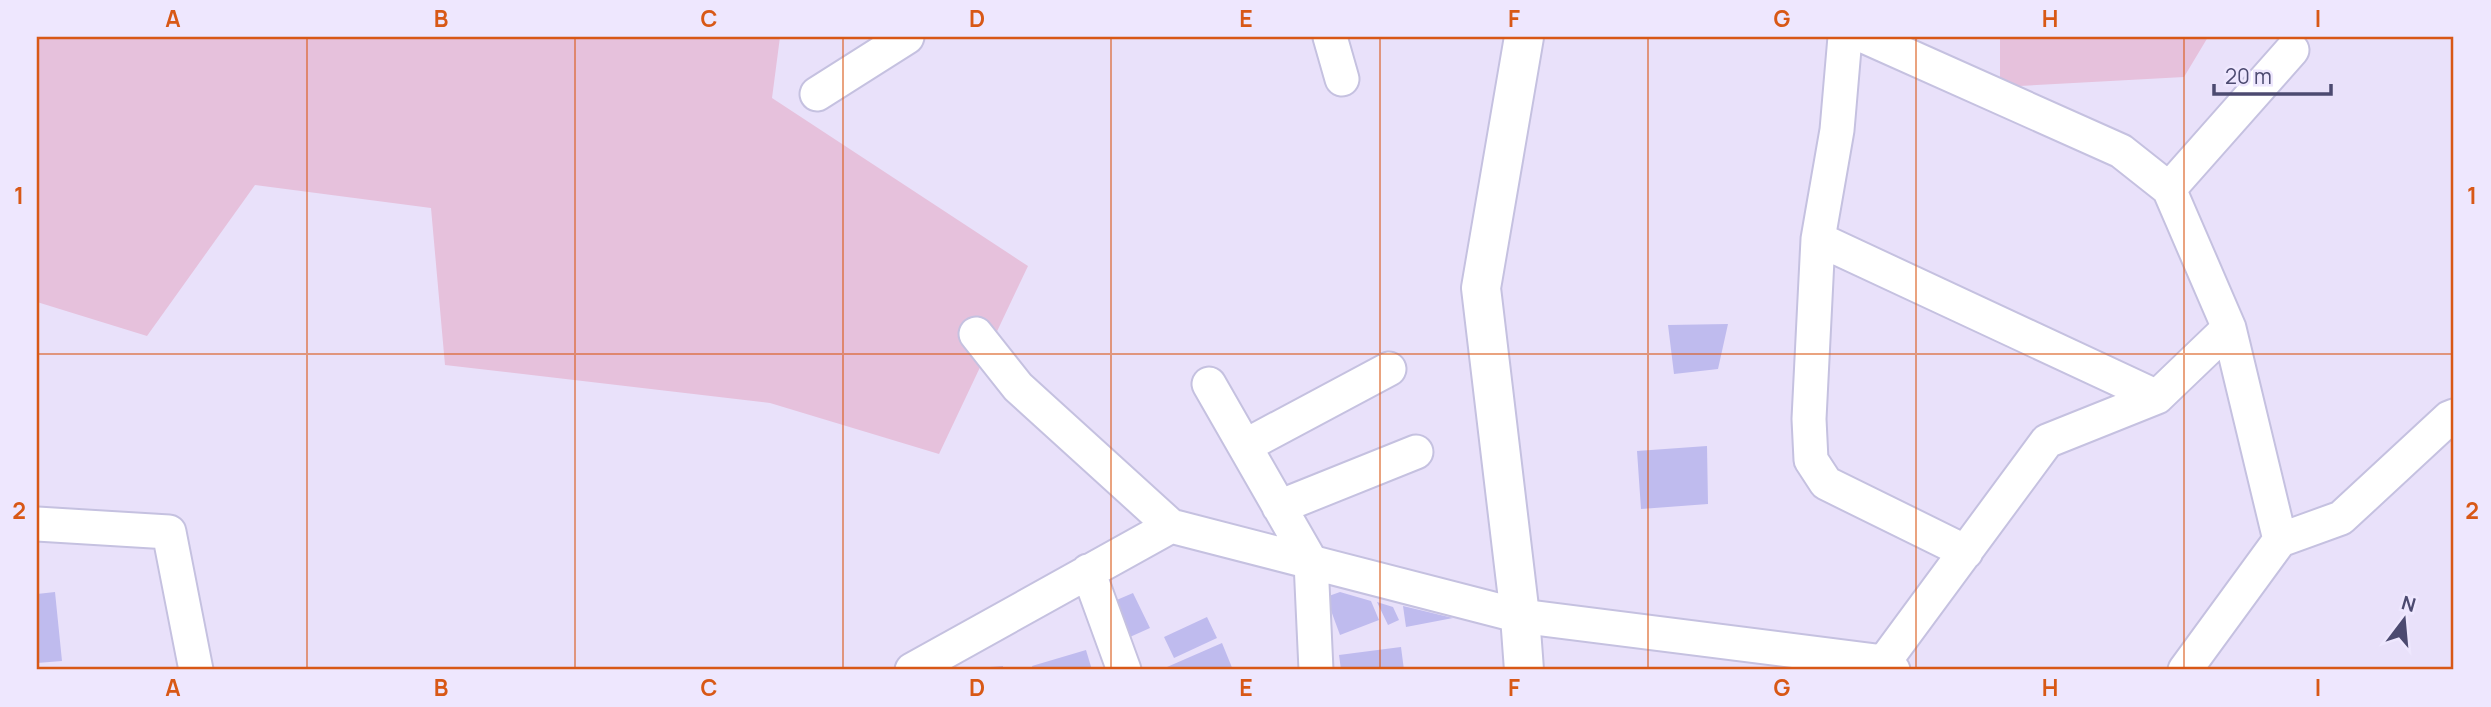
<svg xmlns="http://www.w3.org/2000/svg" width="2491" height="707" font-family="Manrope,sans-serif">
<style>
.green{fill:#e6c1dc}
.building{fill:#bfbbee}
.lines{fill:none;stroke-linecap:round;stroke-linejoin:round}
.minor-casing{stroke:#c5c1e0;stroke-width:37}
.tertiary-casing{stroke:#c5c1e0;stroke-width:42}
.minor{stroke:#fff;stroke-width:33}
.tertiary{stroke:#fff;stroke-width:38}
.grid{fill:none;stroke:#d85816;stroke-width:2;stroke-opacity:0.55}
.neatline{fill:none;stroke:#d85816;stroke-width:2.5}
.grid-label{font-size:23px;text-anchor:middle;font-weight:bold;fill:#d85816}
</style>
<rect width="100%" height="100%" fill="#e9e1fa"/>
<!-- green -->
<path class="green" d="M37 37H780L772 98 1028 266 939 454 770 403 445 365 431 208 255 185 147 336 37 302Z
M2000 37H2208L2184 77 2000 87Z"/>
<!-- building -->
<path class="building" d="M1728 324 1718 369 1674 374 1668 325Z
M1707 446 1708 504 1641 509 1637 451Z
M55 592 62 661 37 663V594Z
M1340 592 1371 601 1379 620 1340 635 1326 597Z
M1133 593 1150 628 1121 641 1105 605Z
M1377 602 1393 607 1399 620 1388 625Z
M1403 606 1453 618 1406 627Z
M1207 617 1217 638 1174 658 1164 637Z
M1222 643 1233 670H1169L1167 667Z
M1401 647 1404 670H1341L1339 655Z
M1086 650 1092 670H1033L1032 666Z
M1003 666V670H977V668Z"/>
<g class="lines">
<!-- minor casing -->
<g class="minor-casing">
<path id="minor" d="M1330 37 1342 79
M1845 37 1837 130 1818 239 1809 419 1811 460 1826 483 1966 552
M1866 37 2121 151 2169 189 2229 328 2280 540 2185 670
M817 94 907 37
M2169 189 2292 50
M1818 239 2157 397
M976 334 1018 387 1171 526
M1209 384 1311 562 1316 670
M1245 446 1389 369
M1279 507 1416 452
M37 524 169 532 196 670
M2280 540 2341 518 2449 418 2454 416
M1088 571 1124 670
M1884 662 2047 441 2157 397 2229 328
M912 670 1171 526 1520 616 1884 662 1893 670"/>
</g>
<!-- tertiary casing -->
<g class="tertiary-casing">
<path id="tertiary" d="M1524 670 1520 616 1481 288 1524 37"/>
</g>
<!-- minor -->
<use href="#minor" class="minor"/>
<!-- tertiary -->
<use href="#tertiary" class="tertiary"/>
</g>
<!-- grid -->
<path class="grid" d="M307 37V670M575 37V670M843 37V670M1111 37V670M1380 37V670M1648 37V670M1916 37V670M2184 37V670M37 354H2454"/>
<!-- border -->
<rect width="2491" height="707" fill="none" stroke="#eee7fe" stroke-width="77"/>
<!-- north arrow -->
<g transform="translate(2404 620) rotate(16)" stroke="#eee7fe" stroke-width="5" paint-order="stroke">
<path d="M0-5L12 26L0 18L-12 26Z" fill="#4c4a70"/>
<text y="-10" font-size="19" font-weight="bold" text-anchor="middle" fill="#4c4a70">N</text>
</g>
<!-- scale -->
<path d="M2214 84v10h117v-10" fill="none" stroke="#4c4a70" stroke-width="3.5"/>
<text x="2225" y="84" font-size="21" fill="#4c4a70" stroke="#eee7fe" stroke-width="5" paint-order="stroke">20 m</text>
<rect x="38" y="38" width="2414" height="630" class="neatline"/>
<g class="grid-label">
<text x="173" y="27">A</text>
<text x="441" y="27">B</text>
<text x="709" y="27">C</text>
<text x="977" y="27">D</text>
<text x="1246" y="27">E</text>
<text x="1514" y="27">F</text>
<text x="1782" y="27">G</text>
<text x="2050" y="27">H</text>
<text x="2318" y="27">I</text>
<text x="19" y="204">1</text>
<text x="2472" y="204">1</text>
<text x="19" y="519">2</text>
<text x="2472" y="519">2</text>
<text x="173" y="696">A</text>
<text x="441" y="696">B</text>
<text x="709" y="696">C</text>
<text x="977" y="696">D</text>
<text x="1246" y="696">E</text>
<text x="1514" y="696">F</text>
<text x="1782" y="696">G</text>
<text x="2050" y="696">H</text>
<text x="2318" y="696">I</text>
</g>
</svg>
